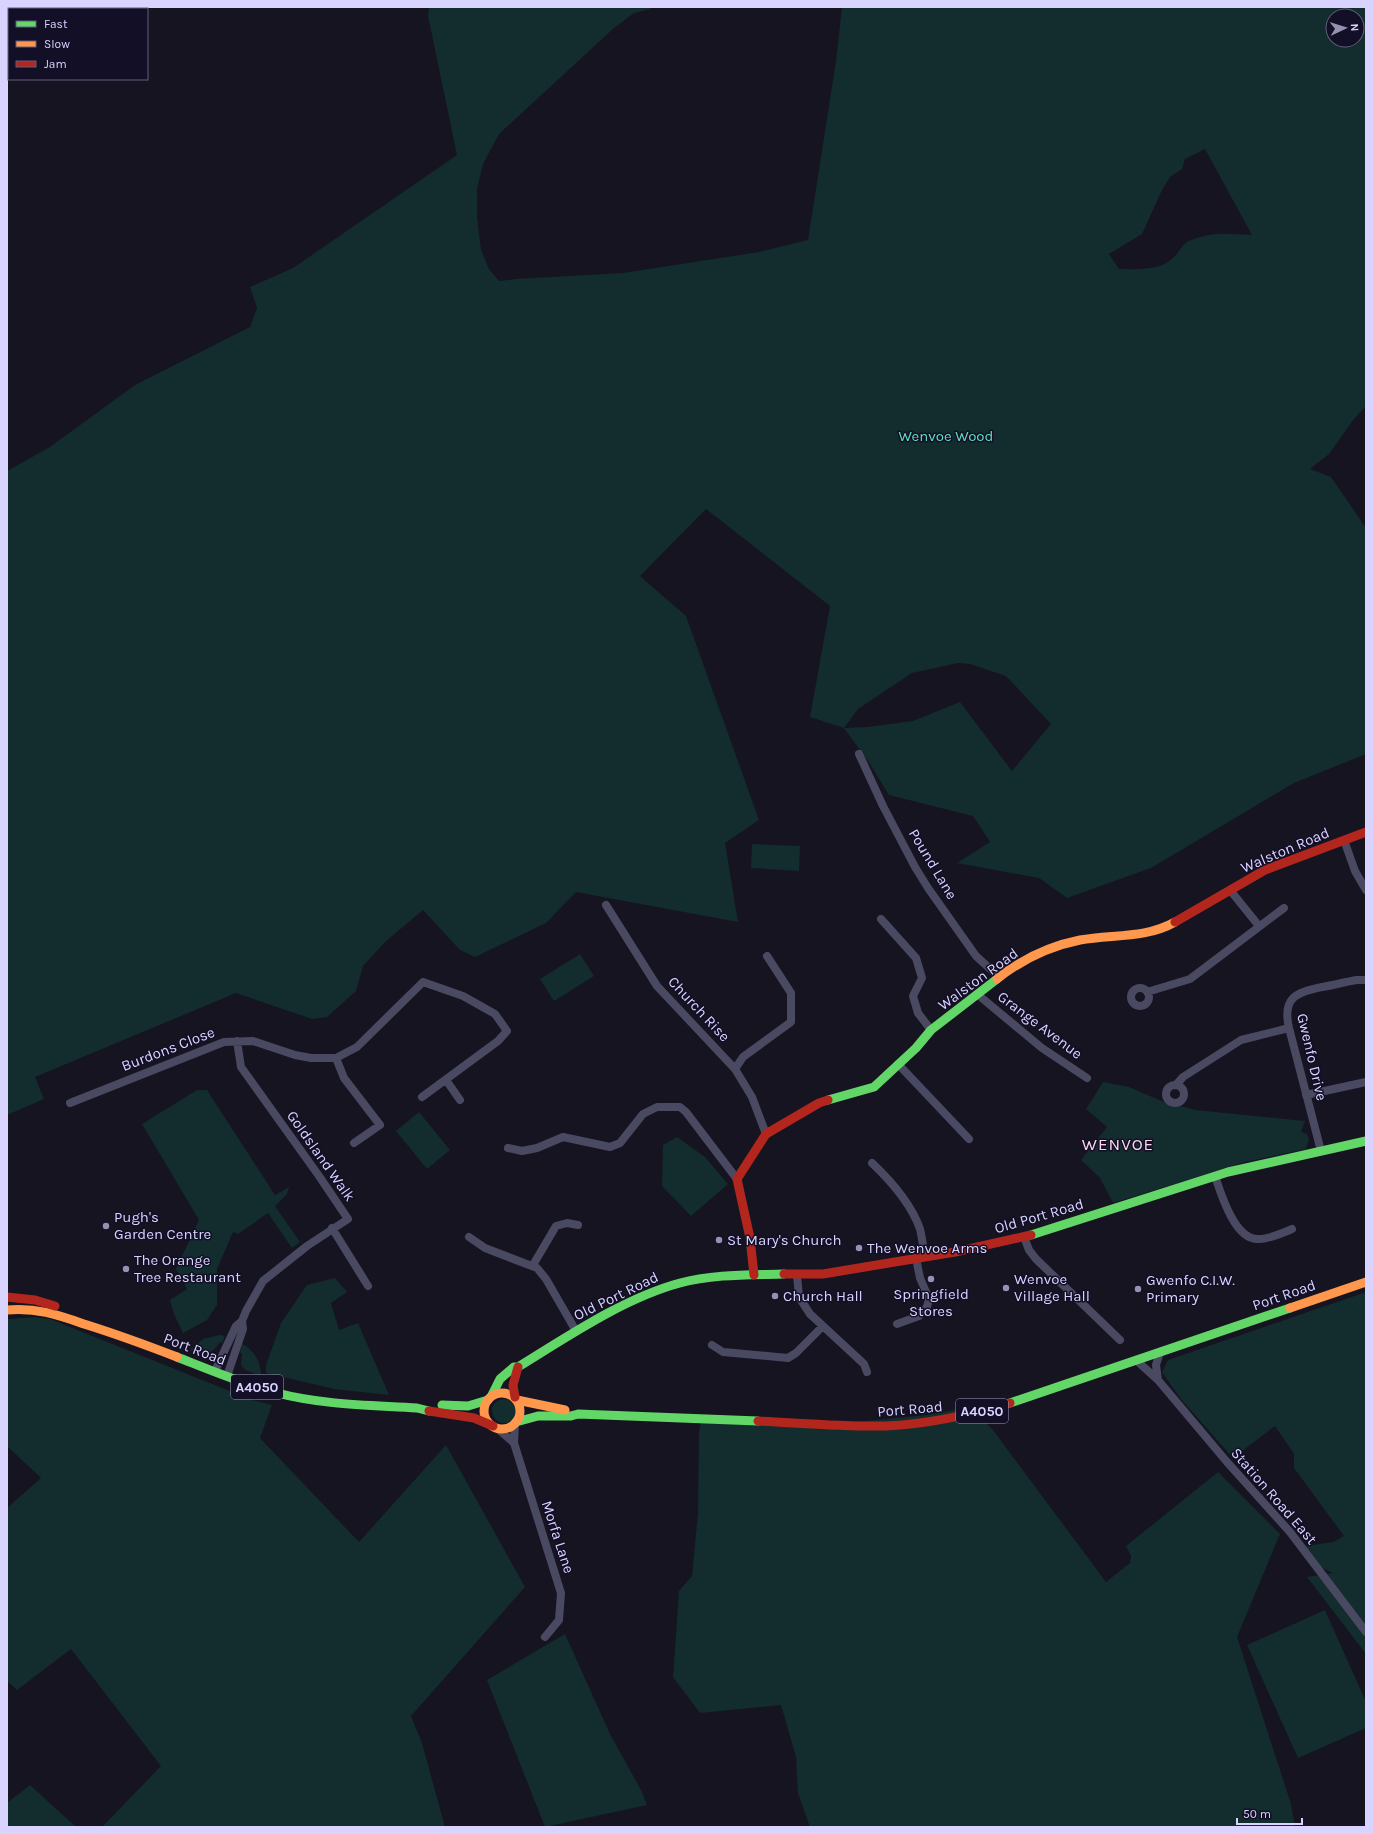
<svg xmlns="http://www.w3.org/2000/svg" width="1373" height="1834" font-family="Karla,sans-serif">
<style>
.green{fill:#132c2d;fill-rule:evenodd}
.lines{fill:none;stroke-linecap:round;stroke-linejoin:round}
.street{stroke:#4a4962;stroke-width:8}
.fast{stroke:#63d668;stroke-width:9}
.slow{stroke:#ff974d;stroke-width:9}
.jam{stroke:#b3261e;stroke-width:9}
.poi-dot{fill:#9591b1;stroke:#130f26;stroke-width:1.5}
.labels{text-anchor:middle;stroke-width:3;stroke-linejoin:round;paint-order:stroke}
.shield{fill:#130f26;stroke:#9e99be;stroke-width:1}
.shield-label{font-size:14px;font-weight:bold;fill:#d9d4ff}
.park-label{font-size:15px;fill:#5fe0c0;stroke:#130f26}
.street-label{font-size:15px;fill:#d9d4ff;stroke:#130f26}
.poi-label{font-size:15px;fill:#d9d4ff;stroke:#130f26;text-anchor:start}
.quarter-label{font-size:17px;letter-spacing:1px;fill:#ffd6f0;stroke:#130f26}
</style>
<rect width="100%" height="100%" fill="#161421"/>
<!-- green -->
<path class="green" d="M429 7H650L651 9 634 13 614 28 499 134 483 164 477 189V216L481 250 489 269 499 281 516 279 623 273 759 252 808 240 836 61 842 7H1366V406L1354 419 1329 454 1310 469 1331 477 1366 528V754L1294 783 1151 868 1067 898 1039 878 957 863 990 842 973 816 889 795 868 761 844 728 810 717 830 606 706 509 640 576 686 616 759 820 725 843 738 922 576 892 546 923 475 957 460 950 423 910 385 942 363 966 356 991 327 1017 312 1019 236 993 35 1077 44 1099 7 1115V471L50 447 135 385 250 327 257 308 250 287 293 268 457 155 428 16ZM1333 16H1357V40H1333ZM1205 149 1252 235C1229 234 1212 231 1189 241 1182 244 1178 254 1172 259 1158 271 1136 269 1119 269L1109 254 1142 234 1162 190 1170 177 1182 169 1185 159ZM958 663 970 664 1006 676 1051 724 1012 771 960 702 913 721 867 727 844 728 858 709 912 673Z
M752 844 800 846 799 871 751 868Z
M580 954 594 976 554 1001 540 979Z
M1103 1082 1129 1087 1164 1102 1196 1110 1305 1121 1301 1132 1307 1134 1309 1139 1306 1149 1245 1162 1113 1203 1100 1178 1081 1160 1107 1127 1086 1109Z
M197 1090H207L275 1195 289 1187 287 1194 275 1206 300 1242 292 1248 268 1213 238 1234 233 1232 217 1269V1305L207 1320 183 1333 174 1314 170 1300 187 1289 176 1269 199 1220 142 1124Z
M419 1112 450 1150 427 1169 396 1131Z
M677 1137 705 1157 728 1184 691 1216 662 1186 663 1145Z
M335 1278 347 1292 331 1303 339 1330 358 1323 389 1395 334 1389 266 1373V1365L281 1323 307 1285Z
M1366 1292V1654L1307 1577 1333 1573 1320 1567 1306 1546 1333 1542 1344 1536 1294 1468V1454L1275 1426 1233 1458 1180 1398 1162 1372 1168 1360Z
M35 1317 50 1319 252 1400 272 1405 260 1438 359 1542 446 1445 525 1587 411 1716 422 1743 445 1827H102L161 1766 71 1649 17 1690 7 1681V1508L41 1478 7 1446V1319Z
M220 1335 225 1336 222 1343 220 1342C211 1356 204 1354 190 1350L203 1339Z
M242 1344C255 1350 261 1363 261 1376L245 1370 241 1365 242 1353H240Z
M492 1411a12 12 0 1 1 24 0a12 12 0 1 1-24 0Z
M970 1407 993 1430 1106 1582 1130 1563 1131 1556 1126 1546 1218 1472 1280 1534 1237 1637 1291 1804 1295 1827H810L798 1793 796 1757 781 1705 700 1713 673 1677 679 1591 692 1576 698 1513 699 1432 702 1415 856 1422 927 1415Z
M1325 1610 1366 1702V1728L1298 1758 1247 1645Z
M565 1634 610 1734 641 1790 647 1805 545 1827 487 1680Z
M30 1785 76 1827H7V1803Z"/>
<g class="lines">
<!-- street -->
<path class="street" d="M859 754 883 806 915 867 928 888 976 956 999 977
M1344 840 1355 871 1366 890
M1230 890 1259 926
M606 905 657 986 735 1069 752 1097 766 1134
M881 919 916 958 922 978 913 996 918 1013 931 1030
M1131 997a9 9 0 1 1 18 0a9 9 0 1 1-18 0Z
M1147 992 1190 979 1284 908
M977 994 1042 1048 1087 1078
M336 1058 344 1078 380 1125 354 1143
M898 1064 969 1139
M735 1069 743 1057 791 1022V993L767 956
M446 1080 460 1100
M1176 1085 1183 1077 1241 1040 1289 1028
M1166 1094a9 9 0 1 1 18 0a9 9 0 1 1-18 0Z
M1306 1095 1366 1082
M70 1103 224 1042 253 1041 295 1055 311 1058H336L357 1047 423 982 463 996 495 1014 507 1031 498 1041 422 1097
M508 1148 522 1151 537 1148 563 1137 610 1147 620 1143 643 1114 657 1107H680L686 1112 737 1179
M1321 1151 1289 1028C1282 998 1296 992 1322 987 1334 985 1345 982 1357 980H1366
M872 1163C891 1181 911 1203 920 1229 922 1237 923 1247 925 1256
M1215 1176C1221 1194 1235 1241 1259 1239 1270 1239 1282 1233 1292 1229
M332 1228 368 1286
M469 1237 485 1248 537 1268 546 1279 576 1331
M1024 1237 1029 1250 1036 1259 1120 1340
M533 1265 556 1226 567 1223 578 1225
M797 1275 799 1297 810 1314 864 1364 867 1372
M897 1324 919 1316 927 1307 929 1299 920 1278 916 1258
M712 1345 723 1352 788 1358 796 1353 823 1326
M1136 1360 1158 1380 1227 1462 1290 1532 1366 1632
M215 1371 236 1326 242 1321
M227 1376 243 1329 242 1321 246 1311 263 1281 307 1246 348 1219 319 1176 241 1067 237 1041
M1158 1380 1156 1365 1160 1352
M515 1424 514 1443 561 1593 559 1620 545 1637
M497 1428 514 1443"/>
<!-- fast -->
<path class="fast" d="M828 1100 874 1087 916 1048 931 1030 997 979
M1031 1235 1228 1172 1366 1141
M177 1357C210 1370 243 1384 277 1393 323 1405 370 1405 417 1408L429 1411
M492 1395 500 1379 514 1367H518C567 1337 624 1298 680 1283 712 1274 751 1275 784 1274
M1010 1403 1290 1308
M442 1405 468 1406 488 1400
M516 1422 538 1416H571L578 1414 758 1421"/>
<!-- slow -->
<path class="slow" d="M997 979C1021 960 1050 946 1080 940 1112 934 1145 939 1175 922
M1290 1308 1366 1282
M7 1310C35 1307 58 1315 84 1324 116 1334 146 1345 177 1357
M484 1411a18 18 0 1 1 36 0a18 18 0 1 1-36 0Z
M517 1400 565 1410"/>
<!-- jam -->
<path class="jam" d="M1175 922 1265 870 1366 832
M784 1274H823L955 1252 1031 1235
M754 1275 750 1238 737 1179 766 1134 819 1103 828 1100
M7 1297 35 1300 55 1306
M515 1397 513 1385 518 1367
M429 1411 474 1418 493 1426
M758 1421C800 1423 844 1427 886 1426 928 1424 970 1415 1010 1403"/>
</g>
<!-- markers -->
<g class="poi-dot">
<circle cx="106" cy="1226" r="4"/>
<circle cx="719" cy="1240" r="4"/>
<circle cx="859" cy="1248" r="4"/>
<circle cx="126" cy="1269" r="4"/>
<circle cx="931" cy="1279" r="4"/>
<circle cx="1006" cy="1288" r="4"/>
<circle cx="1138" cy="1289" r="4"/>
<circle cx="775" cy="1296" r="4"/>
</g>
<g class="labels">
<!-- shield labels -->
<g class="shield">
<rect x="231" y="1375" width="52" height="24" rx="3"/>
<rect x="956" y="1399" width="52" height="24" rx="3"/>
</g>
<g class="shield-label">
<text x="257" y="1392">A4050</text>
<text x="982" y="1416">A4050</text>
</g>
<!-- park labels -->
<g class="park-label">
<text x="946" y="441">Wenvoe Wood</text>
</g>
<!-- street labels -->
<g class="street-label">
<text transform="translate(1285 850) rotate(-23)" y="5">Walston Road</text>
<text transform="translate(933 864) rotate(59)" y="5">Pound Lane</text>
<text transform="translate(978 979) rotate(-36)" y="5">Walston Road</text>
<text transform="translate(699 1009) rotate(47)" y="5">Church Rise</text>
<text transform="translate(1040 1025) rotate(37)" y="5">Grange Avenue</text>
<text transform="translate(168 1049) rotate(-21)" y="5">Burdons Close</text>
<text transform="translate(1312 1057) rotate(77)" y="5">Gwenfo Drive</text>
<text transform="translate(321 1156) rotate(55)" y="5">Goldsland Walk</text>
<text transform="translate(1039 1216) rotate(-16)" y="5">Old Port Road</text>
<text transform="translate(1284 1295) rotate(-19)" y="5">Port Road</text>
<text transform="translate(616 1296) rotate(-26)" y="5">Old Port Road</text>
<text transform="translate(195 1349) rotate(21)" y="5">Port Road</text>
<text transform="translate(910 1409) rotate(-5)" y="5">Port Road</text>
<text transform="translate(1274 1496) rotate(49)" y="5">Station Road East</text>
<text transform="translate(558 1537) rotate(72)" y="5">Morfa Lane</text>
</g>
<!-- poi labels -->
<g class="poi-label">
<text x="114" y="1222">Pugh's<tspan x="114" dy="17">Garden Centre</tspan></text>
<text x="727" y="1245">St Mary's Church</text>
<text x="867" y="1253">The Wenvoe Arms</text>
<text x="134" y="1265">The Orange<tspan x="134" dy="17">Tree Restaurant</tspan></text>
<text x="1014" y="1284">Wenvoe<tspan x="1014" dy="17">Village Hall</tspan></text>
<text x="1146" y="1285">Gwenfo C.I.W.<tspan x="1146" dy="17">Primary</tspan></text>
<text x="931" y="1299" text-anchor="middle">Springfield<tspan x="931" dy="17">Stores</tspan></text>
<text x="783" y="1301">Church Hall</text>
</g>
<!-- quarter labels -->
<g class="quarter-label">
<text x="1118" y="1150">WENVOE</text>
</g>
</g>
<!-- border -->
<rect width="1373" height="1834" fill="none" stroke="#d9d4ff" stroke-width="16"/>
<!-- legend -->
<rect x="8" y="8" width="140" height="72" fill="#130f26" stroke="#625e7d"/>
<rect x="16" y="21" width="20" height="6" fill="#63d668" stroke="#625e7d"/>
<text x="44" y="28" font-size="12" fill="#d9d4ff">Fast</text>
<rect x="16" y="41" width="20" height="6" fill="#ff974d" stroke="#625e7d"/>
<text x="44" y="48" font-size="12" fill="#d9d4ff">Slow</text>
<rect x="16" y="61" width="20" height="6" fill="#b3261e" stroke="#625e7d"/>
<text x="44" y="68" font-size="12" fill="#d9d4ff">Jam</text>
<!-- north arrow -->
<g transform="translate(1345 28) rotate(86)"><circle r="19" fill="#130f26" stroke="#625e7d"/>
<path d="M0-3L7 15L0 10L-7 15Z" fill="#9591b1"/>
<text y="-6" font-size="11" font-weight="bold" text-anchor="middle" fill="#d9d4ff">N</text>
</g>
<!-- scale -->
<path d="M1237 1818v6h65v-6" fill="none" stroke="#d9d4ff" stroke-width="2"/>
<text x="1243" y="1818" font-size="12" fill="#d9d4ff" stroke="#130f26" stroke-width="3" paint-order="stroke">50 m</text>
</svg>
